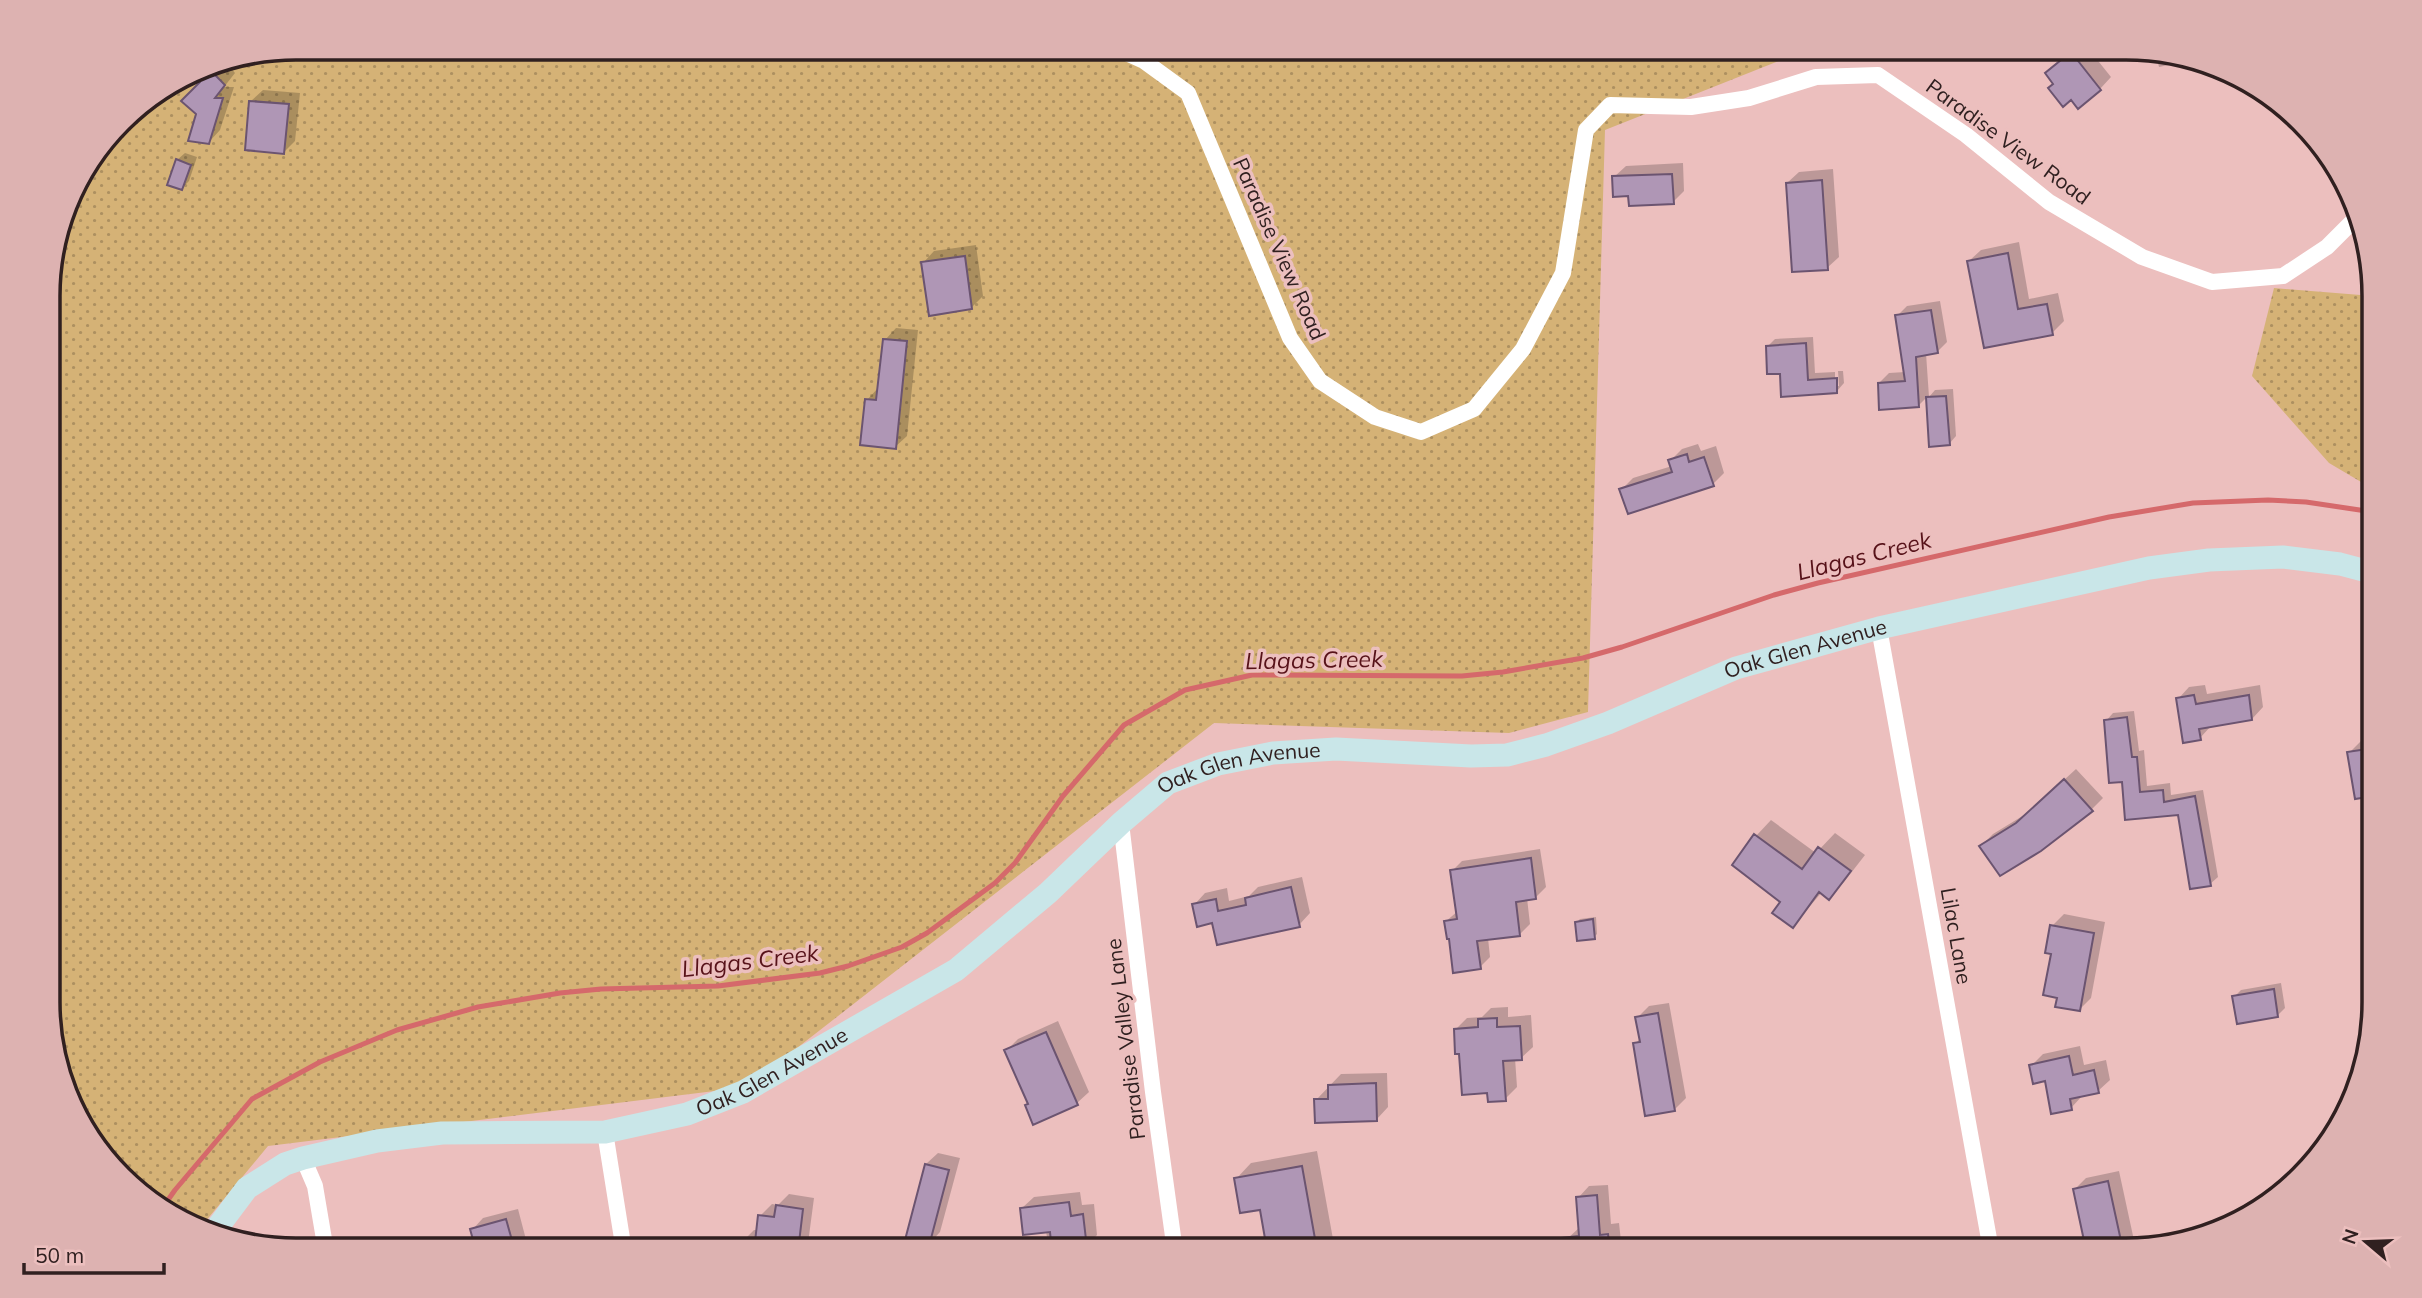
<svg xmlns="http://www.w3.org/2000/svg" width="2422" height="1298" font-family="Mulish,sans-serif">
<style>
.grass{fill:url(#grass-dots)}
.shadow{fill:#0003}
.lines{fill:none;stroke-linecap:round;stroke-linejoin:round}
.stream{stroke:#d5696b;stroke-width:5}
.building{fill:#af96b5;stroke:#6b5470;stroke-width:2}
.street{stroke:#fff;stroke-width:16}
.secondary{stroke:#c9e6e8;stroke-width:23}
.labels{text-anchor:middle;stroke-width:7;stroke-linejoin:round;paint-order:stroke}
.street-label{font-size:21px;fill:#302020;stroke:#ecbfbe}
.water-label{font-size:23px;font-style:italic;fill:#571219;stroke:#ecbfbe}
.rim{fill:none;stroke:#302020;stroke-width:3.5}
</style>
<defs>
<pattern id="grass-dots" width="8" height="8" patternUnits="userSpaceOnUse" patternTransform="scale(1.75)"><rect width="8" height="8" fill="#d5b276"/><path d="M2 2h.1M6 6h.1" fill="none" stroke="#ad9060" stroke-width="1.8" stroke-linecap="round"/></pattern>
</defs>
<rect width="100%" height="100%" fill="#ecbfbe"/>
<!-- grass -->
<path class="grass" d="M295 47H1814L1605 130 1588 712 1509 733 1214 723 747 1087 268 1146 200 1228 185 1225 98 1153 49 1035 48 279 73 185 131 109 201 66Z
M2274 288 2373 296V489L2329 463 2252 376Z"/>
<!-- shadow -->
<path class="shadow" d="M2076 47H2087L2111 77 2100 89 2055 83 2047 73Z
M2124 47H2127L2187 61 2159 67 2156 55 2127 60Z
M230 60 227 63 235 73 224 87H234L220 130 209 142 198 113 202 83 198 68Z
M263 90 300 93 295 141 284 152 251 101Z
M185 153 197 157 189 181 182 188 177 160Z
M1683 163 1684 191 1673 202 1614 177 1626 166Z
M1833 169 1839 257 1827 268 1787 183 1799 172Z
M2019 242 2029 299 2058 293 2064 321 2052 333 1985 346 1969 261 1981 250Z
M976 245 983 296 972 307 923 263 934 251Z
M1940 301 1947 342 1937 352 1926 353 1929 397 1935 390 1953 389 1956 436 1949 444 1931 445 1928 396 1919 405 1879 383 1889 373 1905 372 1897 316 1907 306Z
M896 328 918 330 907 436 895 447 867 400 878 388 885 340Z
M1813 337 1815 373 1835 372V386H1839L1838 371H1843L1844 383 1837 391 1781 372 1767 347 1775 339Z
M1698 444 1701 451 1716 446 1724 473 1713 484 1621 490 1633 478 1672 466 1670 461 1682 449Z
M2205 685 2207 694 2260 685 2263 707 2252 719 2211 726 2200 738 2178 699 2189 687Z
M2134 711 2139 751 2144 750 2147 786 2170 783 2171 795 2203 790 2218 877 2210 884 2180 813 2127 819 2123 780 2106 721 2113 713Z
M2374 739V794L2356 797 2349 753 2361 741Z
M2076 769 2103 798 2092 809 2040 850 1981 846 1993 834 2029 812Z
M1771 820 1816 853 1835 833 1865 855 1844 882 1829 898 1822 892 1793 926 1756 836Z
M1540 849 1546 887 1536 897 1527 898 1530 924 1520 934 1488 938 1490 957 1480 967 1450 937 1445 922 1458 911 1452 871 1462 861Z
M1302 877 1310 913 1299 925 1213 921 1194 905 1205 893 1227 888 1229 901 1249 896 1258 887Z
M2064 914 2105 922 2091 998 2080 1009 2059 996 2052 926Z
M1596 917 1597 934 1594 937 1577 922 1580 919Z
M2281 983 2285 1008 2277 1016 2234 997 2241 990Z
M1669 1003 1686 1098 1674 1110 1635 1044 1641 1038 1637 1018 1649 1006Z
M1508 1007V1017L1531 1015 1533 1047 1521 1058H1515L1517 1087 1505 1099 1489 1091 1461 1052 1455 1030 1467 1018 1482 1017 1491 1008Z
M2372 1013 2365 1046 2360 1024Z
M1058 1021 1089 1092 1077 1103H1029L1007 1050 1018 1039Z
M2080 1046 2084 1065 2106 1060 2110 1080 2098 1091 2083 1095 2071 1108 2031 1066 2043 1054Z
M1387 1073 1388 1107 1377 1119 1316 1100 1341 1074Z
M1317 1151 1333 1239 1321 1250H1269L1261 1208 1236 1179 1251 1163Z
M938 1153 960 1158 940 1232 929 1244 926 1164Z
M2119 1171 2135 1245 2131 1250H2073L2072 1246 2084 1234 2074 1190 2086 1178Z
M1608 1185 1611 1224 1619 1223 1622 1250H1568L1567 1239 1580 1227 1578 1198 1589 1186Z
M1080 1192 1082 1205 1094 1204 1097 1235 1094 1238 1095 1251H1049L1046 1231 1022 1208 1034 1197Z
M789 1194 814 1198 807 1251H742L743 1241 754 1230H758L760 1216 772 1204 778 1205Z
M518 1209 529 1251H477L472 1230 483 1218Z"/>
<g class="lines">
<!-- stream -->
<path class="stream" d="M163 1207 175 1190 252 1099 320 1062 397 1030 478 1007 560 993 601 989 718 986 820 973 848 966 902 947 927 933 995 883 1015 863 1063 796 1124 725 1185 690 1252 675 1462 676 1503 672 1583 658 1622 647 1774 595 1818 583 2109 517 2193 503 2268 500 2306 502 2373 512"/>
</g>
<!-- building -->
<path class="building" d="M2071 52 2101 90 2078 109 2071 100 2063 107 2048 88 2053 84 2045 73Z
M239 59 215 75 225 85 215 98H223L209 144 188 141 196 114 181 101 200 82 196 69Z
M249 101 289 104 284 154 245 150Z
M176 159 191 165 182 190 167 185Z
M1672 174 1674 204 1629 206 1628 196 1613 197 1612 176Z
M1822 180 1828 270 1792 272 1786 183Z
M2008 253 2018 309 2047 304 2053 335 1984 348 1967 261Z
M965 256 972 309 929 316 921 262Z
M1931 310 1938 353 1916 357 1919 407 1879 410 1878 383 1905 381 1895 315Z
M883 339 907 341 896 449 860 445 865 399 876 400Z
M1806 343 1808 380 1837 378V393L1781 397 1780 374H1767L1766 346Z
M1946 396 1950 445 1929 447 1926 397Z
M1687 454 1689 462 1704 457 1714 486 1628 514 1619 489 1672 472 1668 460Z
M2194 695 2196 704 2249 695 2252 720 2199 729 2201 740 2183 743 2176 698Z
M2127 717 2132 757H2137L2140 792 2163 790 2164 802 2195 796 2211 886 2190 889 2178 815 2125 820 2122 782 2109 783 2104 720Z
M2374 748V796L2355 799 2347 752Z
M2064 779 2093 811 2041 851 2000 876 1979 846 2016 823Z
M1754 834 1802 869 1818 847 1851 871 1829 900 1819 892 1793 928 1772 913 1780 902 1732 865Z
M1531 858 1536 899 1516 902 1520 936 1477 941 1481 969 1453 973 1449 939H1447L1444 921 1457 919 1450 870Z
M1291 887 1300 927 1217 945 1212 923 1197 927 1192 904 1216 899 1218 911 1246 905 1245 898Z
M1593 919 1595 939 1577 941 1575 922Z
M2050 925 2094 933 2080 1011 2055 1007 2057 998 2043 995 2051 954 2045 953Z
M2274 989 2278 1017 2237 1024 2232 996Z
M1658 1013 1675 1111 1645 1116 1633 1043 1640 1042 1635 1017Z
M1497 1018V1027L1520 1026 1522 1060 1503 1061 1506 1101 1488 1102 1487 1093 1462 1095 1459 1054H1455L1454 1029 1478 1027V1019Z
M1046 1032 1078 1105 1033 1125 1025 1105 1028 1104 1004 1050Z
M2069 1056 2073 1075 2094 1070 2099 1093 2070 1099 2072 1110 2051 1114 2045 1081 2033 1084 2029 1065Z
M1376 1083 1377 1121 1315 1123 1314 1099H1328V1085Z
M925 1164 949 1170 929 1246 905 1240Z
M1302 1166 1317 1250H1267L1260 1210 1240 1213 1234 1178Z
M2108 1181 2123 1250H2086L2073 1189Z
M1597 1195 1600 1235 1608 1234 1610 1250H1545L1544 1240 1579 1236 1576 1197Z
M1069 1202 1071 1216 1083 1214 1087 1248 1052 1251 1050 1232 1023 1235 1020 1208Z
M776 1205 803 1209 798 1251H754L758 1215 774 1217Z
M506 1219 515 1251H483L482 1245 475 1247 470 1229Z"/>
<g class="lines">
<!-- street -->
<path class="street" d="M1113 47 1144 61 1188 93 1290 338 1320 381 1375 417 1421 432 1474 409 1523 349 1563 273 1586 130 1610 105 1691 107 1749 98 1816 77 1878 75 1966 135 2049 202 2142 257 2212 282 2283 276 2327 247 2356 218
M1879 628 1991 1250
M1121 823 1153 1092 1175 1251
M605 1132 624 1251
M303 1158 315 1186 326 1251"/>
<!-- secondary -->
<path class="secondary" id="s1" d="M214 1232 247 1188 285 1164 303 1158 377 1141 442 1133 605 1132 687 1114 743 1092 956 970 1048 893 1121 823 1168 783 1218 764 1273 753 1336 749 1471 756 1507 755 1546 745 1608 723 1736 668 1879 628 2149 568 2209 560 2283 557 2340 564 2374 573"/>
</g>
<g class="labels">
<!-- street labels -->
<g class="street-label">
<text transform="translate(2008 142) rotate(36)" y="7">Paradise View Road</text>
<text transform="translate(1279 249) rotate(66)" y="7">Paradise View Road</text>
<text dy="7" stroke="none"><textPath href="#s1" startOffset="1757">Oak Glen Avenue</textPath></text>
<text dy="7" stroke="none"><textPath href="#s1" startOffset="1169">Oak Glen Avenue</textPath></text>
<text transform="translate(1956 936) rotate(80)" y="7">Lilac Lane</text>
<text transform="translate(1126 1039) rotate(-97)" y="7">Paradise Valley Lane</text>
<text dy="7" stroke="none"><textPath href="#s1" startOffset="602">Oak Glen Avenue</textPath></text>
</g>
<!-- water labels -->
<g class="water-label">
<text transform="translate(1864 556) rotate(-14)" y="8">Llagas Creek</text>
<text transform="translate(1314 660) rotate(-1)" y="8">Llagas Creek</text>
<text transform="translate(750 961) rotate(-7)" y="8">Llagas Creek</text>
</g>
</g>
<!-- crop -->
<path d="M0 0H2422V1298H0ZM296 60H2126A236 236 0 0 1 2362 296V1002A236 236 0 0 1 2126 1238H296A236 236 0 0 1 60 1002V296A236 236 0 0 1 296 60Z" fill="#ddb2b1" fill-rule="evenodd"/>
<path class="rim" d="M296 60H2126A236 236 0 0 1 2362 296V1002A236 236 0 0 1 2126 1238H296A236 236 0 0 1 60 1002V296A236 236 0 0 1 296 60Z"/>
<!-- north arrow -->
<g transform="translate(2366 1242) rotate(289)" stroke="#ecbfbe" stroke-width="5" paint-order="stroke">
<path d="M0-5L12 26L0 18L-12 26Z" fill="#302020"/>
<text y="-10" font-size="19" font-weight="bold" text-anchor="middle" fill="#302020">N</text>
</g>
<!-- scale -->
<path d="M24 1263v10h140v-10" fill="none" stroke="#302020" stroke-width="3.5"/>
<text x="35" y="1263" font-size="21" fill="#302020" stroke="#ecbfbe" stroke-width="5" paint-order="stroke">50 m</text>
</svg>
